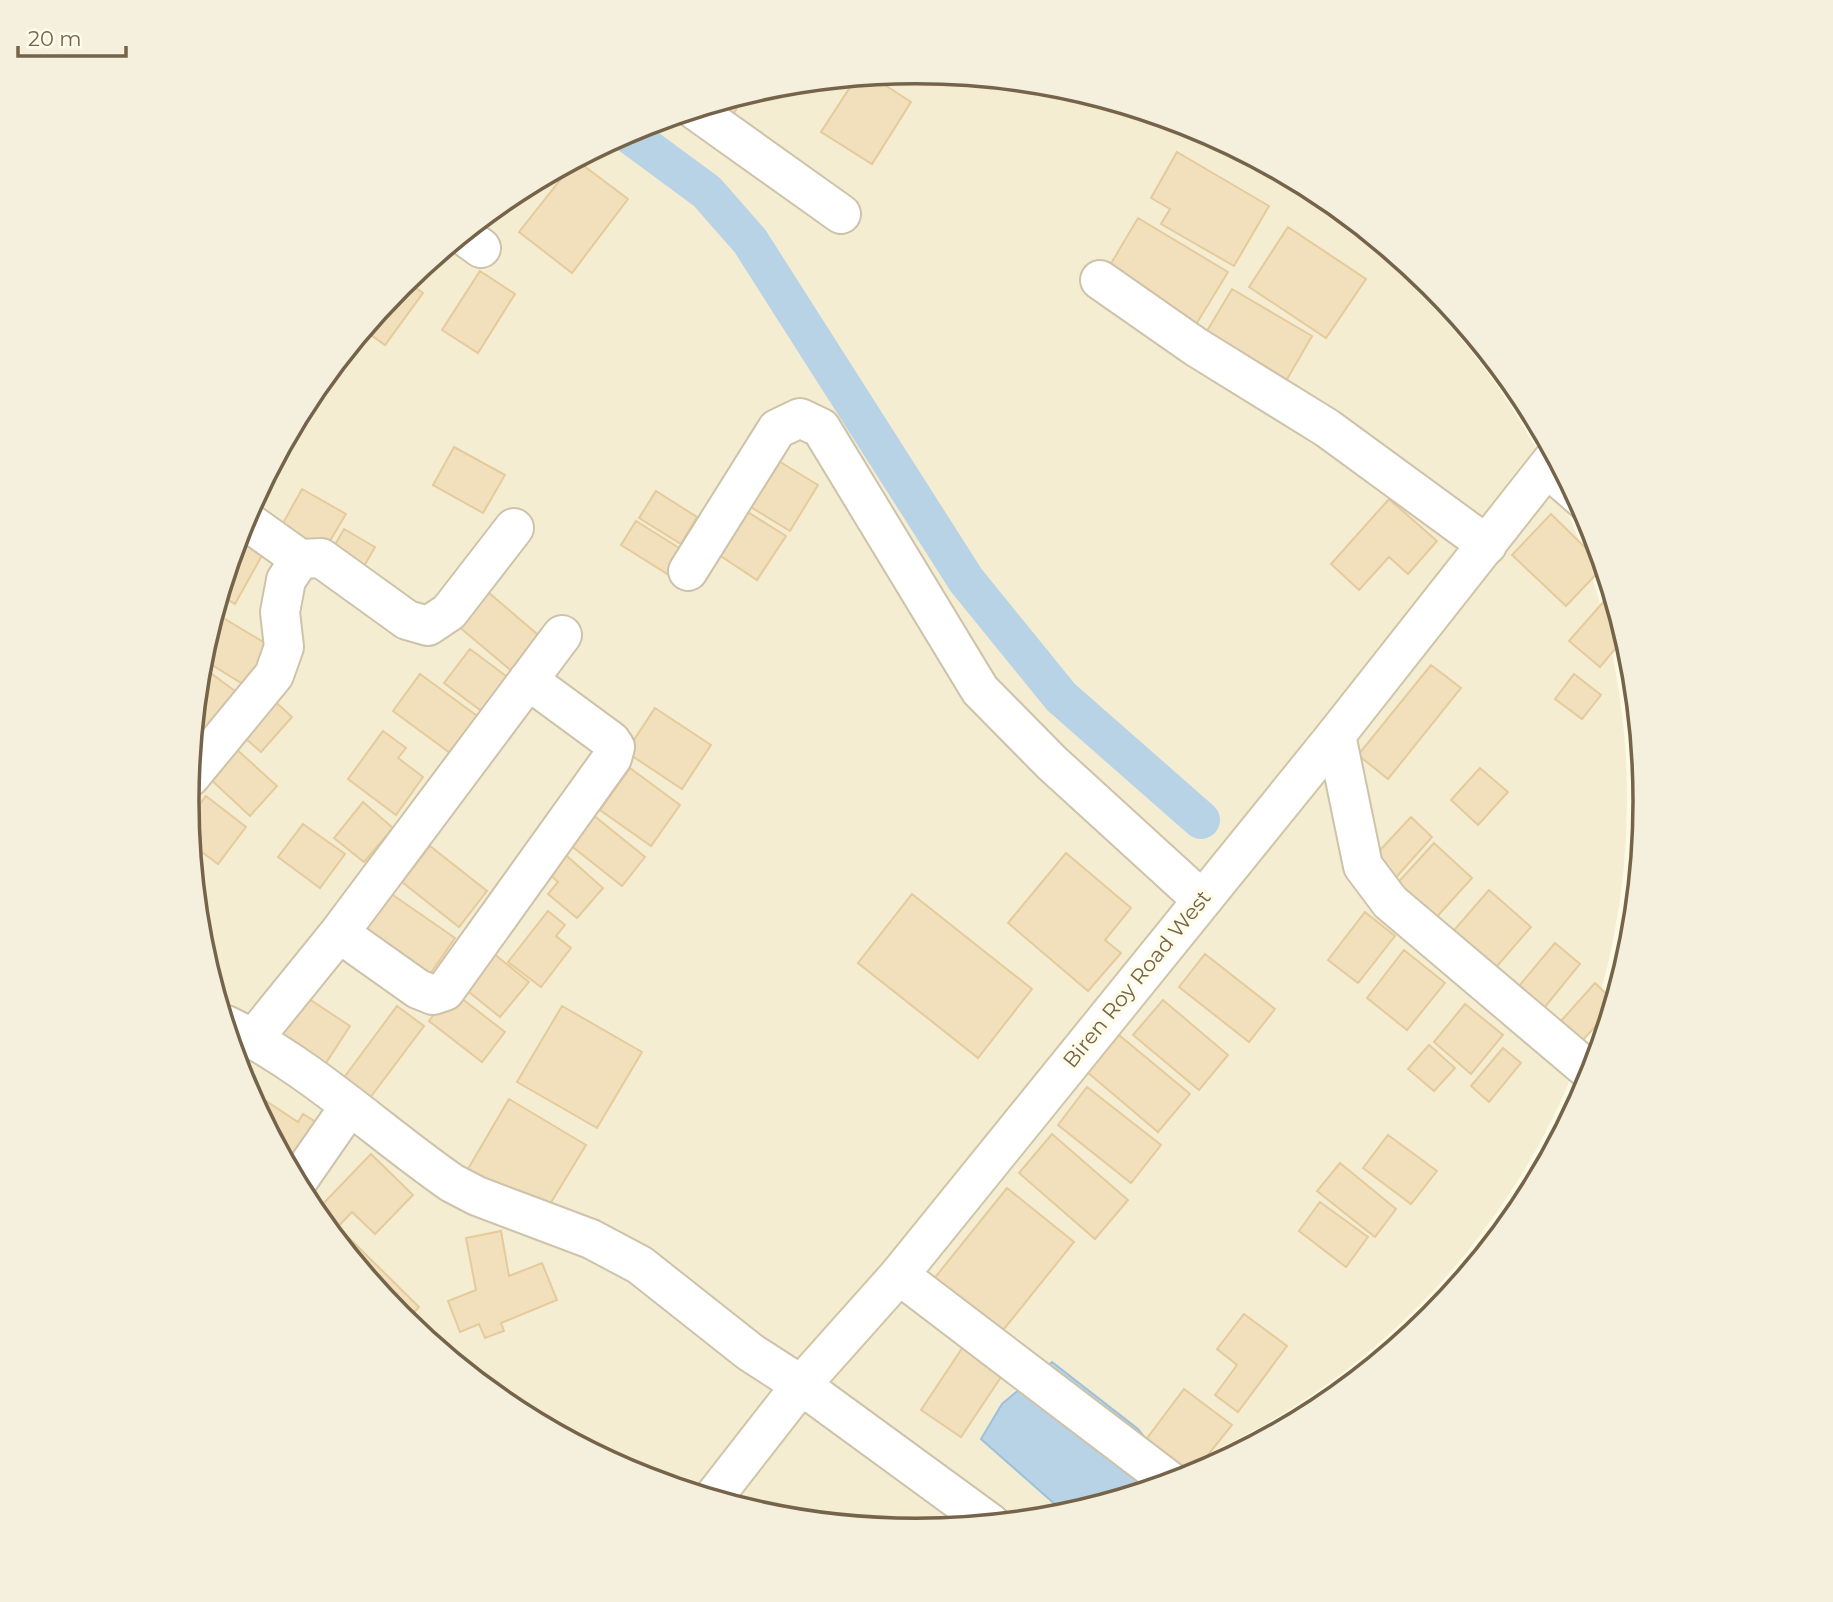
<svg xmlns="http://www.w3.org/2000/svg" width="1833" height="1602" font-family="Montserrat,sans-serif">
<style>
.residential{fill:#f4edd2}
.water{fill:#b8d3e6;stroke:#9ec0d8;stroke-width:2}
.lines{fill:none;stroke-linecap:round;stroke-linejoin:round}
.canal{stroke:#b8d3e6;stroke-width:38}
.building{fill:#f2dfbb;stroke:#e5cb9b;stroke-width:2}
.service-casing{stroke:#cec3aa;stroke-width:23}
.minor-casing{stroke:#cec3aa;stroke-width:42}
.secondary-casing{stroke:#d1c5a7;stroke-width:42}
.service{stroke:#fff;stroke-width:19}
.minor{stroke:#fff;stroke-width:38}
.secondary{stroke:#fff;stroke-width:38}
.labels{text-anchor:middle;stroke-width:7;stroke-linejoin:round;paint-order:stroke}
.street-label{font-size:21px;fill:#756449;stroke:#fffcea}
.rim{fill:none;stroke:#756449;stroke-width:3.5}
</style>
<rect width="100%" height="100%" fill="#fcf9e4"/>
<!-- residential -->
<path class="residential" d="M185 799a721 721 0 1 1 1442 0a721 721 0 1 1-1442 0Z"/>
<!-- water -->
<path class="water" d="M1052 1362 1138 1429 1169 1469 1154 1487 1066 1514 981 1439 1002 1404Z"/>
<g class="lines">
<!-- canal -->
<path class="canal" d="M627 133 707 192 750 241 966 580 1061 697 1201 820"/>
</g>
<!-- building -->
<path class="building" d="M871 76 911 102 872 164 821 132 856 78Z
M746 94 730 119 710 105Z
M1177 152 1269 206 1234 266 1161 224 1170 209 1151 198Z
M576 160 628 199 572 273 519 232Z
M1258 161 1322 195 1432 286 1447 304Z
M1138 218 1228 272 1192 331 1103 277Z
M1288 227 1366 279 1326 338 1249 287Z
M480 271 515 294 478 353 442 330Z
M406 281 423 293 385 345 364 330Z
M1232 289 1312 336 1279 393 1198 346Z
M454 447 505 475 483 513 433 485Z
M767 454 818 485 790 531 739 500Z
M302 489 346 514 325 549 282 525Z
M656 491 697 517 681 544 639 518Z
M1389 499 1437 541 1408 574 1389 557 1359 590 1331 564Z
M738 506 786 536 757 580 710 549Z
M1551 514 1604 566 1566 606 1512 555Z
M636 521 684 551 669 575 621 545Z
M344 529 375 547 359 575 328 557Z
M239 535 265 550 235 604 220 596Z
M488 592 543 639 514 673 458 626Z
M1612 592 1625 637 1600 667 1569 641Z
M220 616 270 646 246 686 201 658 209 634Z
M470 649 510 679 484 713 444 683Z
M1431 665 1461 688 1388 779 1358 755Z
M201 666 239 694 208 737 194 728Z
M420 674 484 721 457 758 393 711Z
M1574 674 1601 695 1582 719 1555 699Z
M269 696 292 717 261 752 238 732Z
M655 708 711 745 682 789 626 752Z
M383 731 406 748 398 758 423 777 396 815 348 779Z
M234 747 277 786 250 816 207 776Z
M630 768 680 805 651 846 600 810Z
M1480 768 1508 792 1478 825 1451 800Z
M206 796 246 827 218 864 191 844 189 818Z
M363 802 393 828 364 862 334 838Z
M592 814 645 857 622 886 569 844Z
M1411 817 1432 837 1391 883 1369 862Z
M303 824 345 854 320 888 278 857Z
M1434 843 1472 878 1433 921 1394 887Z
M430 846 487 891 459 927 402 882Z
M559 849 603 888 577 918 548 894 558 882 543 868Z
M1066 853 1131 908 1105 940 1121 953 1088 991 1008 923Z
M1489 890 1531 927 1491 973 1449 936Z
M390 893 455 938 430 974 364 930Z
M912 894 1032 989 978 1058 858 963Z
M548 911 565 925 556 936 571 948 541 987 508 962Z
M1365 912 1395 936 1358 983 1328 960Z
M1555 943 1580 964 1540 1013 1514 992Z
M488 949 529 982 500 1017 459 984Z
M1404 950 1445 983 1407 1030 1367 998Z
M1205 954 1275 1009 1249 1042 1179 987Z
M1595 983 1614 1001 1612 1008 1582 1041 1561 1021Z
M452 991 505 1032 482 1062 429 1021Z
M303 995 350 1026 320 1072 272 1040Z
M1163 1000 1228 1055 1199 1090 1133 1035Z
M1465 1004 1503 1035 1471 1074 1434 1042Z
M397 1006 424 1026 363 1107 337 1087Z
M562 1006 642 1052 597 1128 517 1082Z
M1119 1035 1190 1094 1158 1132 1087 1072Z
M1429 1045 1455 1068 1434 1091 1408 1069Z
M1503 1048 1521 1063 1489 1102 1471 1086Z
M242 1078 260 1090 257 1095 298 1122 303 1114 319 1124 290 1169Z
M1087 1087 1161 1145 1131 1183 1058 1125Z
M509 1099 586 1145 544 1214 468 1169Z
M1052 1134 1128 1200 1095 1239 1019 1173Z
M1388 1135 1437 1171 1411 1204 1363 1168Z
M371 1154 413 1195 375 1234 352 1212 332 1233 315 1212Z
M1340 1163 1396 1209 1375 1237 1317 1191Z
M1007 1188 1074 1242 1000 1334 933 1280Z
M1320 1202 1368 1237 1346 1267 1299 1231Z
M501 1231 509 1276 542 1263 557 1300 501 1323 504 1331 485 1338 479 1324 460 1332 448 1301 476 1290 466 1238Z
M343 1232 419 1307 406 1321 336 1238Z
M1244 1314 1287 1346 1238 1412 1215 1395 1237 1365 1217 1349Z
M963 1347 1003 1374 961 1437 921 1410Z
M1184 1389 1232 1425 1191 1476 1145 1441Z"/>
<g class="lines">
<!-- service casing -->
<g class="service-casing">
<path id="service" d="M1541 475 1586 514"/>
</g>
<!-- minor casing -->
<g class="minor-casing">
<path id="minor" d="M695 110 841 214
M463 235 481 248
M1100 280 1196 347 1327 428 1487 545
M244 519 300 559
M688 571 777 429 800 418 821 428 980 690 1052 763 1201 899
M1336 735 1363 866 1390 902 1592 1073
M190 777 274 675 284 647 280 612 286 580 300 559 321 558 407 620 428 626 449 612 514 528
M339 933 418 989 433 995 445 991 612 758 615 747 611 741 528 680
M226 1025C309 1065 377 1131 452 1183L477 1196 591 1239 640 1265 750 1352 801 1385 990 1523
M254 1038 339 933 562 635
M297 1182 349 1107
M899 1275 1171 1482"/>
</g>
<!-- secondary casing -->
<g class="secondary-casing">
<path id="secondary" d="M713 1498 801 1385 899 1275 1336 735 1555 457"/>
</g>
<!-- service -->
<use href="#service" class="service"/>
<!-- minor -->
<use href="#minor" class="minor"/>
<!-- secondary -->
<use href="#secondary" class="secondary"/>
</g>
<g class="labels">
<!-- street labels -->
<g class="street-label">
<text transform="translate(1137 979) rotate(-51)" y="7">Biren Roy Road West</text>
</g>
</g>
<!-- crop -->
<path d="M0 0H1833V1602H0ZM199 801a717 717 0 1 1 1434 0a717 717 0 1 1-1434 0Z" fill="#f4f0dd" fill-rule="evenodd"/>
<path class="rim" d="M199 801a717 717 0 1 1 1434 0a717 717 0 1 1-1434 0Z"/>
<!-- scale -->
<path d="M18 46v10h108v-10" fill="none" stroke="#756449" stroke-width="3.5"/>
<text x="28" y="46" font-size="21" fill="#756449" stroke="#fffcea" stroke-width="5" paint-order="stroke">20 m</text>
</svg>
